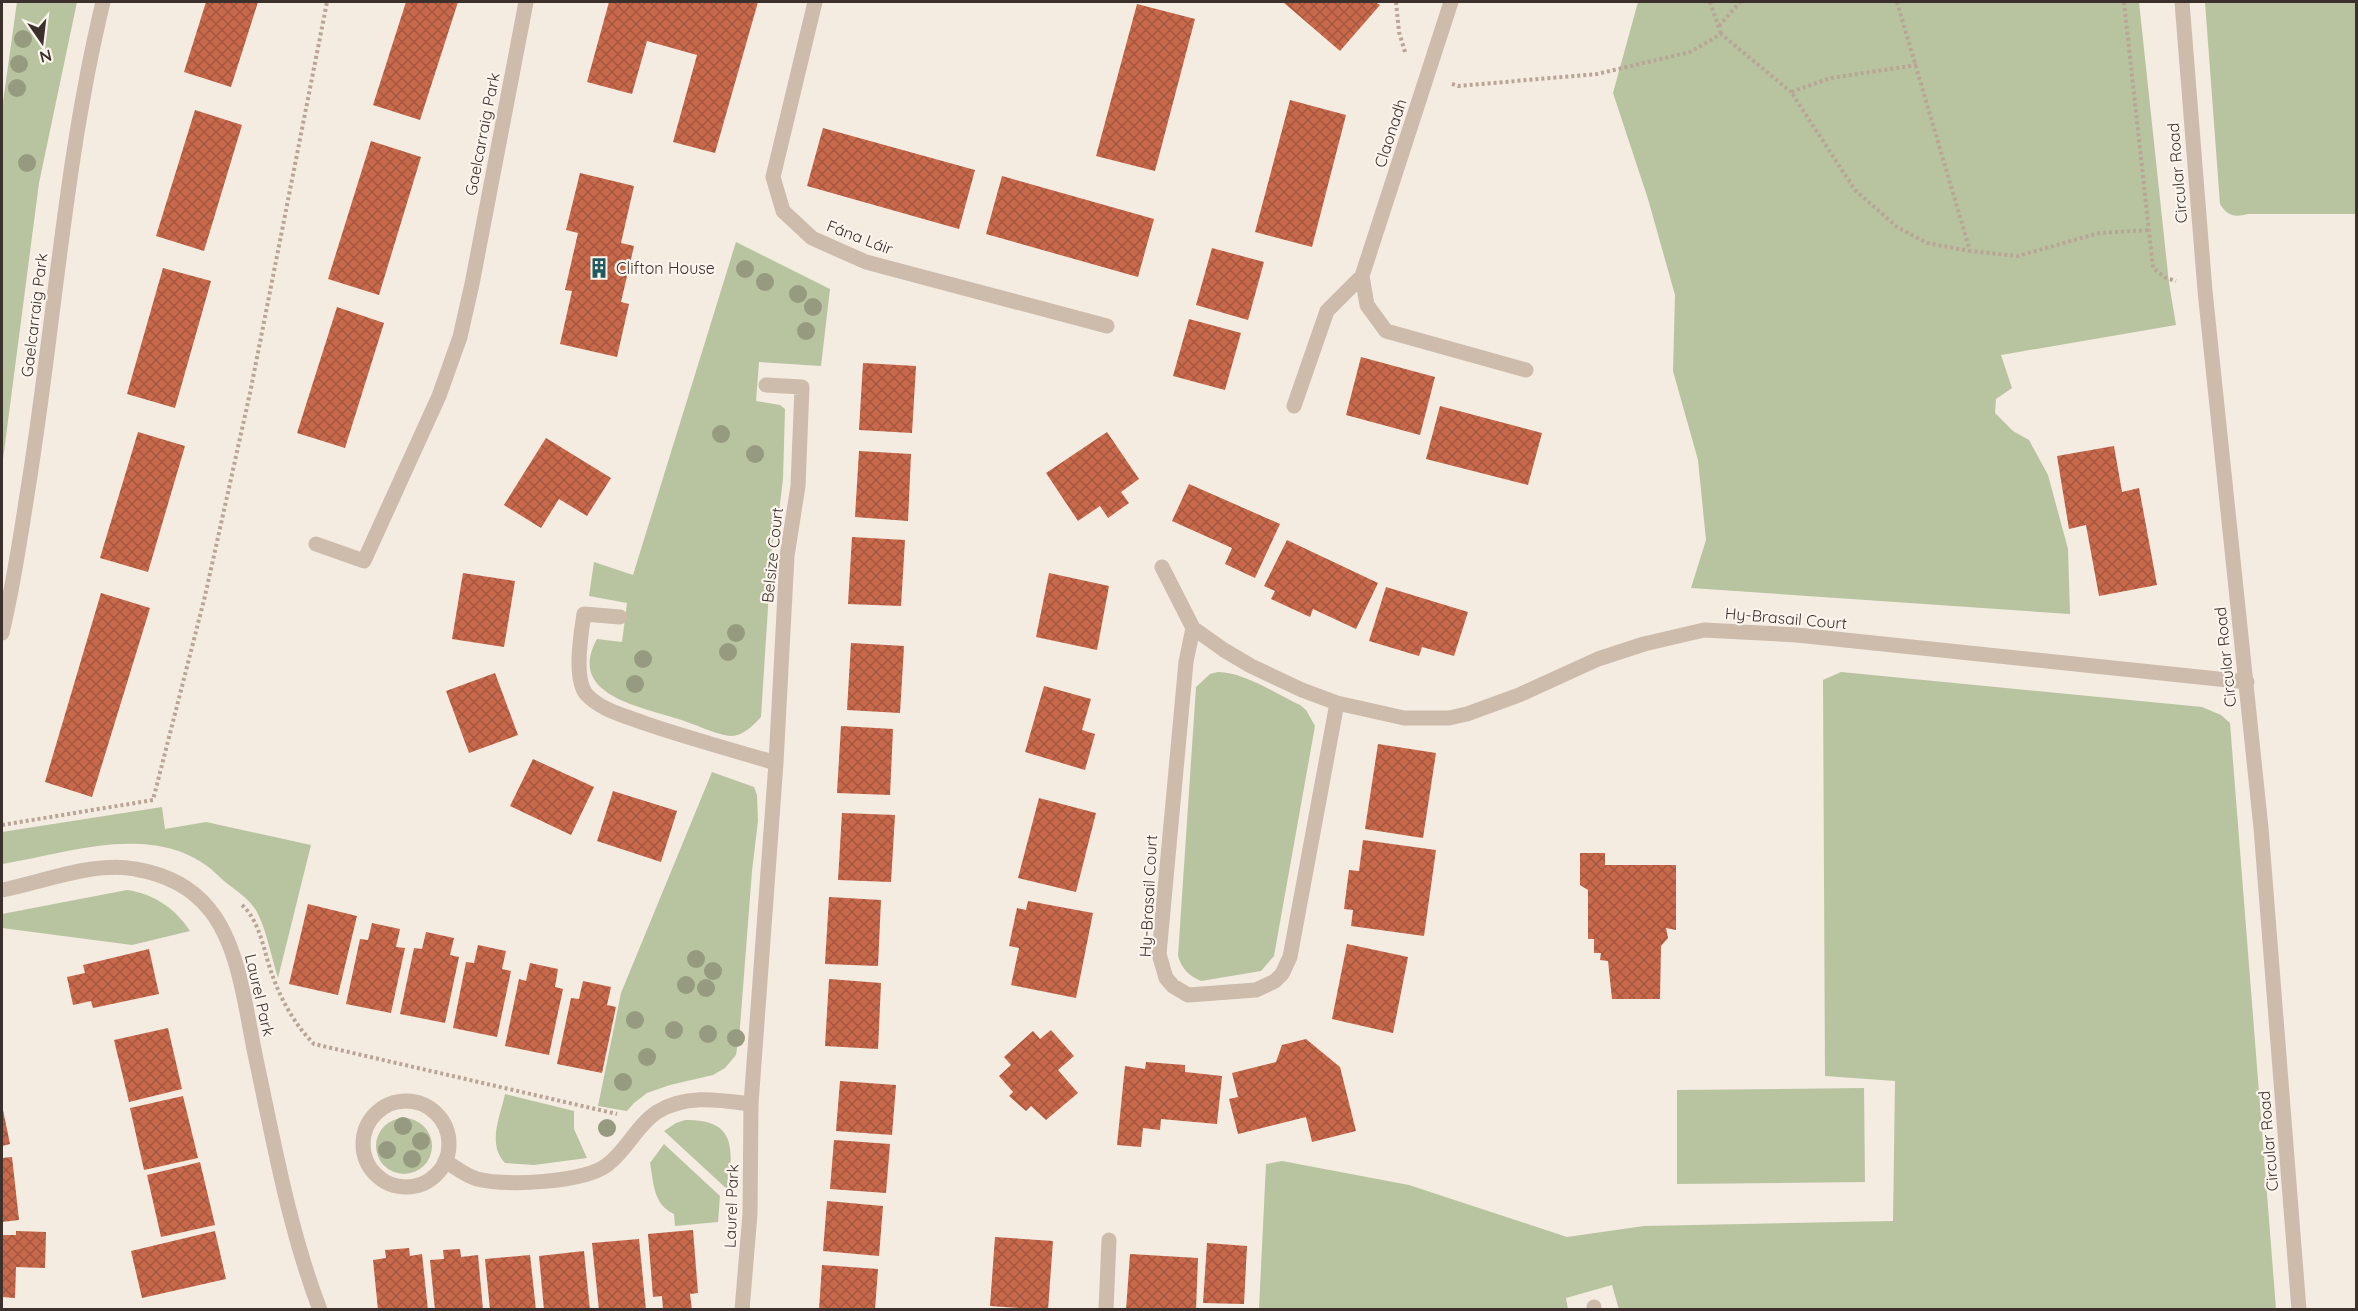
<svg xmlns="http://www.w3.org/2000/svg" width="2358" height="1311" font-family="Quicksand,sans-serif">
<style>
.green{fill:#b8c4a0}
.building{fill:url(#building-cross-hatch)}
.lines{fill:none;stroke-linecap:round;stroke-linejoin:round}
.path{stroke:#b9a596;stroke-width:4;stroke-dasharray:3 3;stroke-linecap:butt}
.minor{stroke:#cdbbac;stroke-width:15}
.tree{fill:#969b7f}
.labels{text-anchor:middle;stroke-width:4.5;stroke-linejoin:round;paint-order:stroke}
.street-label{font-size:16px;fill:#3b302b;stroke:#fbf5ee}
.poi-label{font-size:16px;fill:#3b302b;stroke:#fbf5ee;text-anchor:start}
</style>
<defs>
<pattern id="building-cross-hatch" width="8" height="8" patternUnits="userSpaceOnUse" patternTransform="scale(1.5)"><rect width="8" height="8" fill="#c8694b"/><path d="M0 0l8 8M0 8l8-8" fill="none" stroke="#a4573f"/></pattern>
</defs>
<rect width="100%" height="100%" fill="#f4ebe1"/>
<!-- green -->
<path class="green" d="M17 2H77L39 183 2 467V109Z
M1638 2H2139L2169 283 2176 325 2001 355 2012 388 1996 399 1995 413 2013 431 2029 440 2048 475 2068 549 2070 614 1691 588 1706 540 1698 460 1673 371 1675 295 1648 199 1613 93Z
M2205 2H2356V214H2248C2235 217 2228 217 2220 204Z
M736 242 830 289 821 366 759 362 756 401 780 405 785 409 783 479 779 512 772 545 761 717C754 725 743 736 731 736 717 735 692 723 678 719 640 706 566 695 597 639L622 642 627 603 589 596 594 562 633 575Z
M1218 672C1243 672 1277 694 1300 705L1306 710 1315 726 1274 956 1261 971 1201 981C1189 976 1182 969 1178 956L1196 687 1210 674Z
M1841 672 2202 707 2221 715 2230 723 2276 1309 1619 1310 1612 1285 1566 1298 1568 1309H1259L1266 1164 1282 1161 1409 1185 1567 1237 1644 1226 1893 1221 1895 1081 1825 1076 1823 680Z
M712 772 754 787 757 795 758 821 752 871 740 1027 736 1055 725 1068 713 1075 670 1085 647 1093 634 1103 627 1111 598 1106 621 993Z
M162 807 165 829 206 822 311 845 278 978C272 959 266 929 257 912 250 899 235 890 224 881 218 876 213 870 207 866 148 823 66 854 2 864V832Z
M127 890C154 894 175 908 190 931L132 945 2 928V914Z
M1864 1088 1865 1182 1677 1184V1090Z
M505 1094 574 1111V1129L587 1158 534 1165 505 1163C487 1144 500 1117 505 1094Z
M376 1146a28 28 0 1 1 56 0a28 28 0 1 1-56 0Z
M685 1120C737 1119 733 1149 728 1190L664 1131 676 1123Z
M664 1144 720 1196 718 1222 675 1226 674 1214C653 1204 654 1184 650 1163Z"/>
<!-- building -->
<path class="building" d="M206 2H258L231 87 184 72Z
M406 2H458L420 120 373 105Z
M609 2H758L715 153 673 142 697 55 647 41 632 94 587 82Z
M1283 2H1375L1380 5 1340 51Z
M1137 4 1195 19 1155 171 1096 156Z
M1290 100 1346 115 1312 247 1255 232Z
M195 110 242 125 204 251 156 236Z
M823 128 975 170 959 229 807 186Z
M371 141 421 157 379 295 328 279Z
M580 173 634 186 621 243 634 246 621 302 629 304 617 357 560 344 572 291 565 290 578 233 566 230Z
M1002 176 1154 219 1138 277 986 234Z
M1212 248 1264 262 1248 320 1196 305Z
M163 268 211 281 175 408 127 394Z
M337 307 384 323 345 448 297 433Z
M1189 319 1241 333 1225 390 1173 376Z
M1361 357 1435 377 1420 435 1346 415Z
M863 363 916 366 912 433 859 430Z
M1440 406 1542 433 1528 485 1426 459Z
M138 432 185 446 148 572 100 558Z
M1107 432 1139 479 1121 492 1129 503 1108 518 1100 506 1078 521 1046 473Z
M546 438 611 478 587 516 559 499 541 528 504 505Z
M2114 446 2122 492 2139 488 2157 585 2099 596 2086 525 2069 529 2057 456Z
M859 451 911 454 908 521 855 517Z
M1189 484 1280 524 1255 578 1225 564 1232 548 1172 521Z
M852 537 905 540 901 606 848 604Z
M1287 540 1378 583 1356 629 1313 609 1310 617 1271 599 1275 591 1264 586Z
M463 573 515 581 504 647 452 639Z
M1049 573 1109 586 1097 650 1036 637Z
M1386 587 1468 612 1454 656 1422 647 1419 656 1369 641Z
M101 593 150 608 92 797 45 782Z
M851 643 904 646 900 713 847 710Z
M495 673 518 735 469 753 446 691Z
M1044 686 1091 699 1082 730 1095 734 1085 770 1025 752Z
M841 726 893 729 890 795 837 793Z
M1378 744 1436 753 1423 838 1365 829Z
M533 759 594 787 571 835 510 806Z
M613 791 677 811 661 862 597 841Z
M1039 798 1096 813 1076 892 1018 878Z
M842 813 895 815 891 882 838 880Z
M1363 840 1436 850 1424 936 1351 926 1353 910 1344 909 1349 870 1359 871Z
M1580 853H1605V865H1676V930L1666 928 1668 938 1661 946 1660 999H1612L1608 961 1600 960 1601 953H1594V939H1588V890L1580 885Z
M829 897 881 900 878 966 825 964Z
M1028 901 1093 913 1076 998 1011 985 1019 948 1009 946 1017 908 1026 910Z
M308 904 357 916 338 995 289 984Z
M372 923 400 929 396 947 405 948 391 1013 346 1004 360 939 368 940Z
M426 932 454 938 450 955 459 957 445 1023 400 1014 414 948 422 949Z
M1347 944 1408 957 1393 1033 1332 1019Z
M478 945 506 951 502 969 511 971 497 1037 453 1028 466 962 474 963Z
M149 949 159 994 93 1008 91 1001 73 1005 67 977 85 973 83 965Z
M530 963 558 969 555 987 563 989 549 1055 505 1046 519 979 526 981Z
M829 979 881 983 878 1049 825 1046Z
M583 981 611 987 607 1005 616 1007 602 1073 557 1064 571 998 579 999Z
M168 1028 182 1089 129 1102 114 1040Z
M1051 1030 1074 1056 1058 1070 1078 1093 1046 1120 1031 1106 1026 1111 1009 1096 1013 1092 999 1076 1011 1065 1004 1057 1033 1031 1040 1039Z
M1306 1039 1340 1067 1356 1131 1312 1142 1306 1117 1238 1134 1229 1099 1238 1097 1232 1073 1276 1062 1282 1045Z
M1146 1062 1185 1065V1072L1222 1076 1217 1124 1161 1119 1160 1130 1143 1128 1141 1147 1117 1145 1125 1066 1145 1069Z
M840 1081 896 1085 892 1135 836 1131Z
M183 1096 198 1158 144 1170 130 1108Z
M3 1110 10 1144 2 1146V1110Z
M834 1140 890 1144 886 1193 830 1189Z
M12 1157 19 1220 2 1222V1158Z
M200 1162 215 1225 161 1237 147 1175Z
M827 1201 883 1206 879 1256 823 1251Z
M693 1230 698 1293 690 1294 692 1310H663L662 1296 653 1297 648 1234Z
M16 1231 46 1232 45 1268 16 1267 15 1298 2 1297V1235H16Z
M215 1231 226 1279 142 1298 131 1251Z
M995 1237 1053 1241 1048 1310 990 1306Z
M639 1239 646 1310H599L592 1243Z
M1207 1243 1247 1246 1244 1304 1203 1303Z
M409 1248 410 1256 422 1254 428 1310H378L373 1260 386 1258 385 1250Z
M460 1249 461 1257 478 1255 483 1310H435L430 1260 444 1259 443 1250Z
M584 1251 590 1310H544L539 1256Z
M1130 1254 1198 1258 1196 1310H1126Z
M530 1255 536 1310H490L485 1259Z
M822 1265 878 1269 875 1310H819Z"/>
<g class="lines">
<!-- path -->
<path class="path" d="M1396 2 1399 32 1405 52
M1710 2 1721 34
M1897 2 1970 251 2018 256 2099 233 2150 230
M2124 2 2153 268 2166 278 2176 281
M1719 26 1740 2
M1917 65 1831 78 1791 92 1855 190 1897 227 1927 243 1970 251
M1452 84 1458 86 1597 74 1690 52 1721 34 1791 92
M2 825 153 800 205 596 250 393 327 2
M242 905C261 922 264 954 273 977 282 1002 296 1026 314 1044L617 1114"/>
<!-- minor -->
<path class="minor" d="M815 2 773 177 783 211 812 238 866 262 1107 326
M1451 2 1362 276 1367 305 1386 331 1526 370
M2182 2 2205 291 2261 828 2299 1310
M1294 406 1327 311 1362 276
M316 544 364 561 439 396 460 337 472 284 526 2
M1162 567 1193 628 1224 650 1251 666 1302 690 1337 703 1404 718H1449L1467 714 1519 695 1598 659 1644 644 1704 630 1797 635 2247 682
M620 617 584 614C581 633 573 680 587 695 601 710 626 716 644 723 688 738 732 750 776 763
M1193 628 1186 662 1159 954 1166 978 1173 986 1188 995 1256 990 1275 981 1282 974 1290 957 1337 703
M2 633C13 587 20 541 27 495 54 331 64 163 103 2
M2 890C42 882 95 861 135 869 164 874 190 885 209 909 240 946 246 1013 256 1059 274 1143 289 1229 320 1310
M363 1144a43 43 0 1 1 86 0a43 43 0 1 1-86 0Z
M445 1161C455 1167 466 1176 477 1179 507 1186 583 1183 607 1165 627 1150 637 1125 657 1112 686 1094 720 1100 751 1104
M1594 1307V1310
M742 1310 750 1214 751 1104 776 763 787 556 798 486 802 387 766 385
M1106 1310 1109 1240"/>
</g>
<!-- trees -->
<g class="tree">
<circle cx="23" cy="39" r="9"/>
<circle cx="19" cy="64" r="9"/>
<circle cx="17" cy="88" r="9"/>
<circle cx="27" cy="163" r="9"/>
<circle cx="745" cy="269" r="9"/>
<circle cx="765" cy="282" r="9"/>
<circle cx="798" cy="294" r="9"/>
<circle cx="813" cy="307" r="9"/>
<circle cx="806" cy="331" r="9"/>
<circle cx="721" cy="434" r="9"/>
<circle cx="755" cy="454" r="9"/>
<circle cx="736" cy="633" r="9"/>
<circle cx="728" cy="652" r="9"/>
<circle cx="643" cy="659" r="9"/>
<circle cx="635" cy="684" r="9"/>
<circle cx="696" cy="959" r="9"/>
<circle cx="713" cy="971" r="9"/>
<circle cx="686" cy="985" r="9"/>
<circle cx="706" cy="988" r="9"/>
<circle cx="635" cy="1020" r="9"/>
<circle cx="674" cy="1030" r="9"/>
<circle cx="708" cy="1034" r="9"/>
<circle cx="736" cy="1038" r="9"/>
<circle cx="647" cy="1057" r="9"/>
<circle cx="623" cy="1082" r="9"/>
<circle cx="403" cy="1126" r="9"/>
<circle cx="607" cy="1128" r="9"/>
<circle cx="421" cy="1141" r="9"/>
<circle cx="387" cy="1150" r="9"/>
<circle cx="412" cy="1159" r="9"/>
</g>
<!-- icons -->
<defs>
<g id="building-bare" transform="scale(1.62)"><path d="M-4-6H4V6H1V3H-1V6H-4ZM-2.5-4.3h1.7v1.8h-1.7ZM.8-4.3h1.7v1.8H.8ZM-2.5-1h1.7V.8h-1.7ZM.8-1h1.7V.8H.8Z" fill="#1f5a5e" stroke="#fbf5ee" stroke-width="2.5" paint-order="stroke"/></g>
</defs>
<g fill-rule="evenodd">
<use href="#building-bare" x="599" y="268"/>
</g>
<g class="labels">
<!-- street labels -->
<g class="street-label">
<text transform="translate(1390 133) rotate(-72)" y="6">Claonadh</text>
<text transform="translate(482 134) rotate(-79)" y="6">Gaelcarraig Park</text>
<text transform="translate(2177 173) rotate(-95)" y="6">Circular Road</text>
<text transform="translate(860 237) rotate(21)" y="6">Fána Láir</text>
<text transform="translate(34 315) rotate(-83)" y="6">Gaelcarraig Park</text>
<text transform="translate(772 555) rotate(-84)" y="6">Belsize Court</text>
<text transform="translate(1786 618) rotate(5)" y="6">Hy-Brasail Court</text>
<text transform="translate(2225 657) rotate(-96)" y="6">Circular Road</text>
<text transform="translate(1148 896) rotate(-87)" y="6">Hy-Brasail Court</text>
<text transform="translate(260 995) rotate(77)" y="6">Laurel Park</text>
<text transform="translate(2268 1141) rotate(-95)" y="6">Circular Road</text>
<text transform="translate(731 1206) rotate(-88)" y="6">Laurel Park</text>
</g>
<!-- poi labels -->
<g class="poi-label">
<text x="616" y="274">Clifton House</text>
</g>
</g>
<!-- border -->
<rect width="2358" height="1311" fill="none" stroke="#3b302b" stroke-width="6"/>
<!-- north arrow -->
<g transform="translate(42 42) rotate(166)" stroke="#fbf5ee" stroke-width="4.5" paint-order="stroke">
<path d="M0-4.5L10 22L0 15L-10 22Z" fill="#3b302b"/>
<text y="-9" font-size="16" font-weight="bold" text-anchor="middle" fill="#3b302b">N</text>
</g>
</svg>
